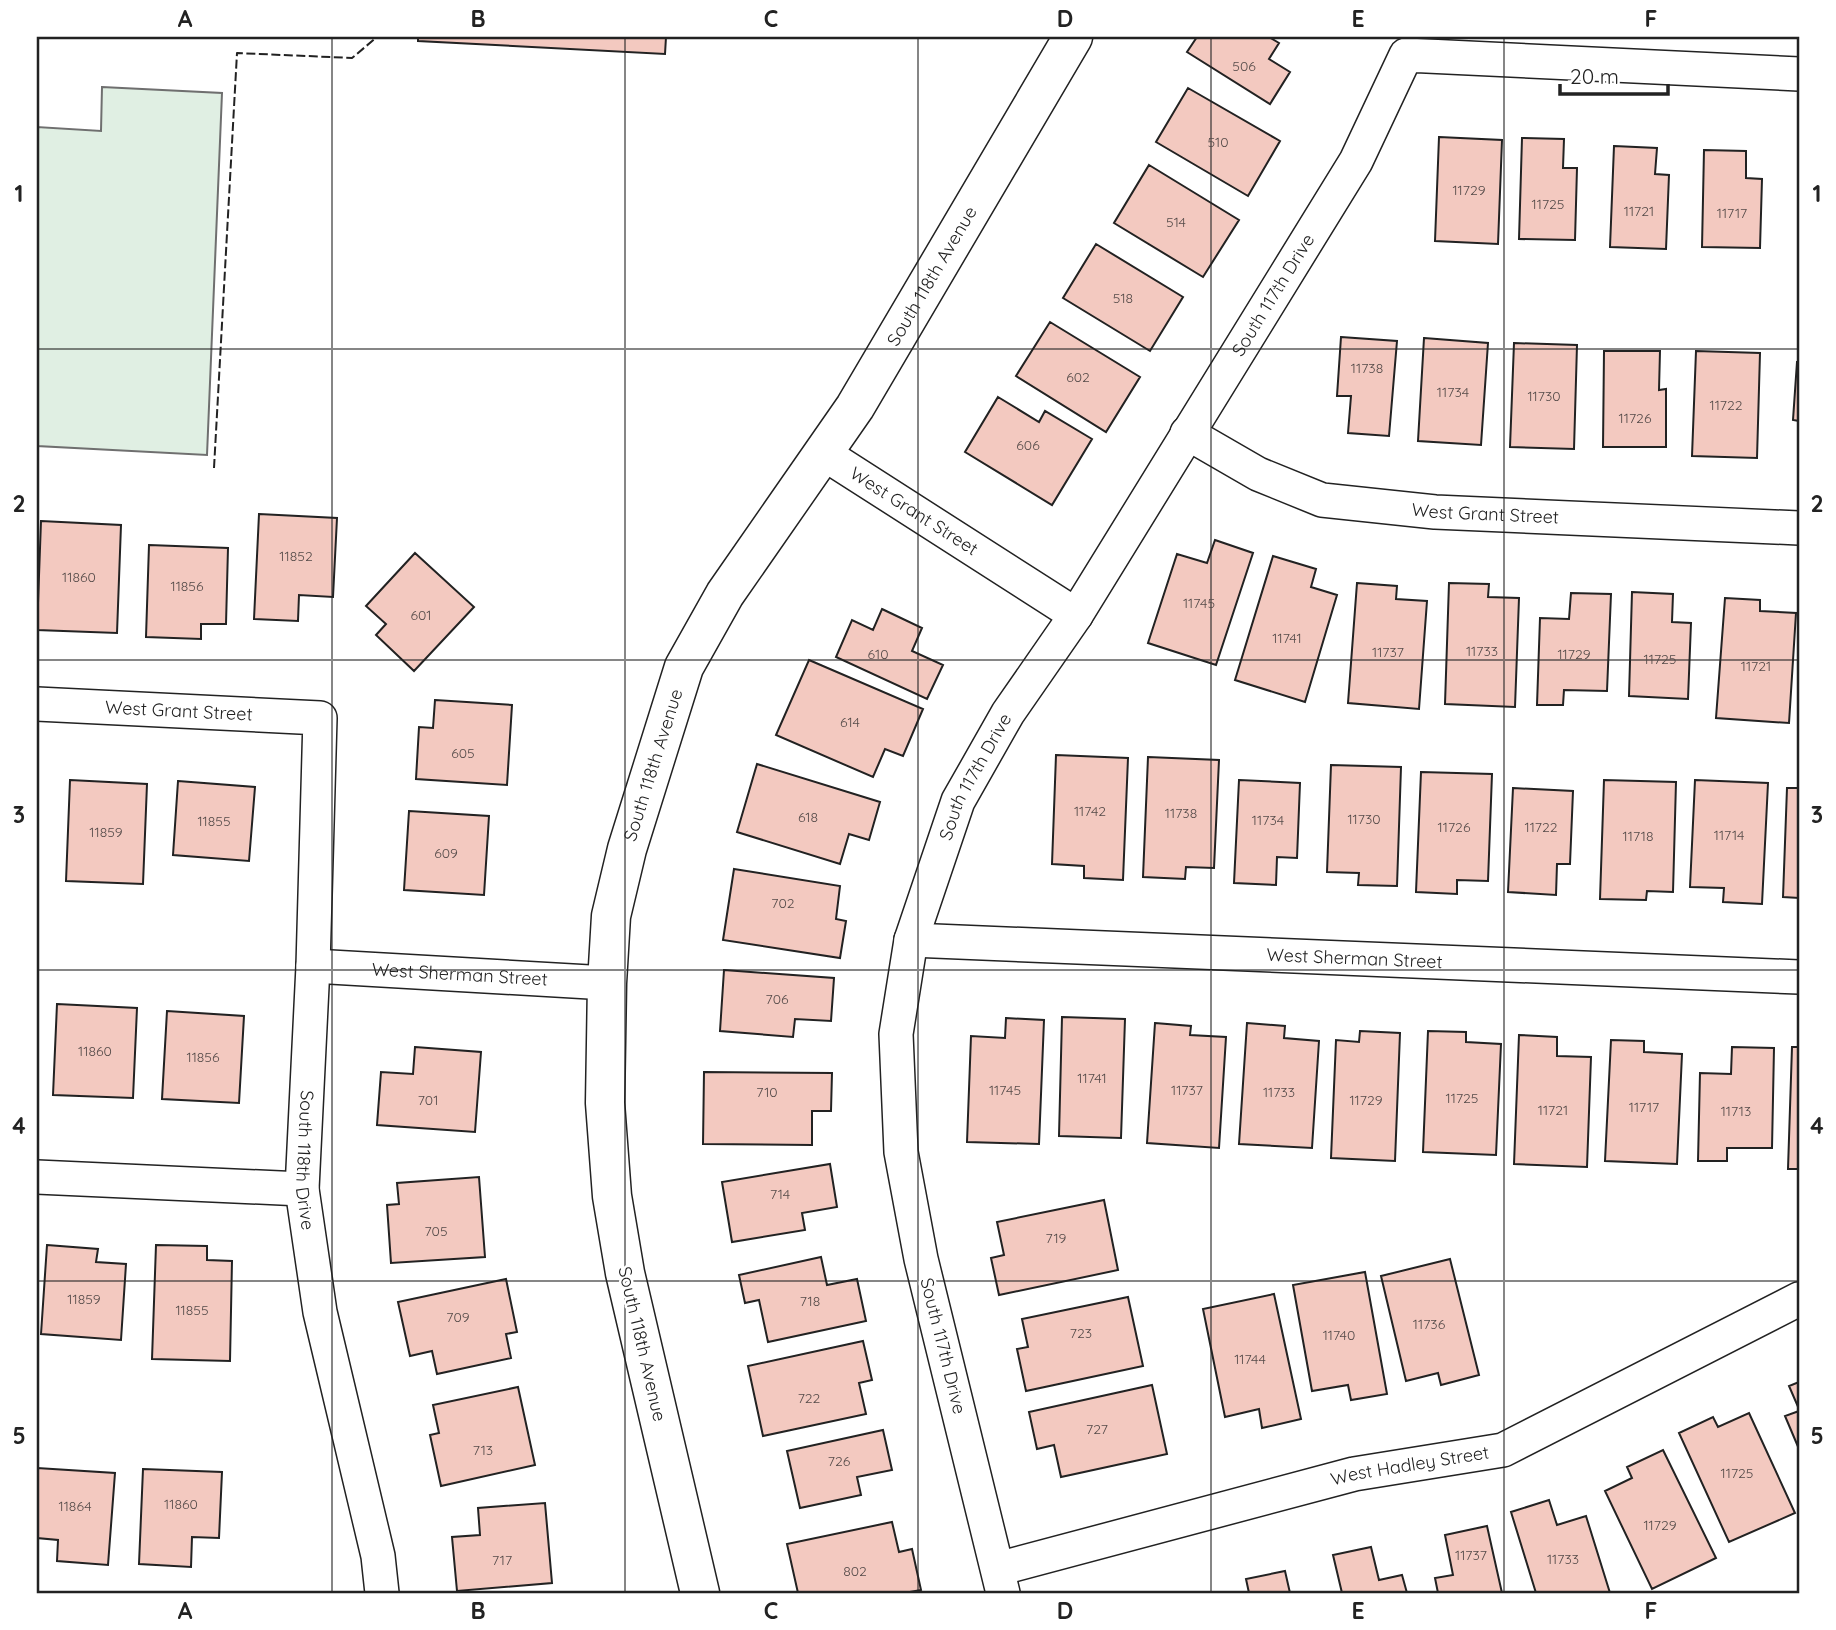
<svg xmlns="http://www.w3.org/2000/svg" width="1836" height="1630" font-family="Quicksand,sans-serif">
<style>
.green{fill:#e0efe3;stroke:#6f6f6f;stroke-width:2}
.building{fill:#f3c9c0;stroke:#222;stroke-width:2}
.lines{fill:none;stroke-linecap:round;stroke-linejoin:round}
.street-casing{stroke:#222;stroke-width:36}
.secondary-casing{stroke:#222;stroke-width:41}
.street{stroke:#fff;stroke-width:33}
.secondary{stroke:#fff;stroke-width:38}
.fence{stroke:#222;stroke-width:2;stroke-dasharray:9 3.5;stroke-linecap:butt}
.grid{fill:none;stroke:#222;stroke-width:2;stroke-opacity:0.55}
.labels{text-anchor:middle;stroke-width:5;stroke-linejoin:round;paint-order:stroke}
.number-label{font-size:14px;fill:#564c4a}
.street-label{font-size:18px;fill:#222;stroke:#fff}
.neatline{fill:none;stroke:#222;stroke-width:2.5}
.grid-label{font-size:23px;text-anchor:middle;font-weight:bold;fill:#222}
</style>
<rect width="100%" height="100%" fill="#fff"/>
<!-- green -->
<path class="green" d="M102 87 222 93 207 455 37 446V127L101 131Z"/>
<!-- building -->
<path class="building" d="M418 37H666L665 54 418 41Z
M1197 37H1269L1279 43 1269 59 1290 72 1270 104 1187 52Z
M1188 88 1280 141 1248 196 1156 142Z
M1439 137 1502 140 1498 244 1435 241Z
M1522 138 1564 139 1563 168H1577L1575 240 1519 239Z
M1614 146 1657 148 1655 174 1669 175 1666 249 1610 247Z
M1704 150 1746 151V178L1762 179 1760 248 1702 247Z
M1149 165 1239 220 1203 277 1114 223Z
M1096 244 1183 297 1150 351 1063 298Z
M1050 322 1140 377 1106 432 1016 376Z
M1341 337 1397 341 1389 436 1348 433 1351 396H1337Z
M1424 338 1488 343 1481 445 1418 441Z
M1514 343 1577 345 1574 449 1510 447Z
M1604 351H1660L1659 390 1666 389V447H1603Z
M1696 351 1760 353 1757 458 1692 456Z
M1797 362H1799V421L1793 420Z
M998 397 1039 422 1045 411 1092 439 1052 505 965 452Z
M259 514 337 518 333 597 299 595 298 621 254 619Z
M41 521 121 525 117 633 37 630Z
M1215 540 1253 553 1216 665 1148 643 1177 554 1207 563Z
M149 545 228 548 226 624H201V639L146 637Z
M415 553 474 607 414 671 376 635 386 624 366 606Z
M1273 556 1316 569 1311 587 1337 595 1305 702 1235 680Z
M1357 583 1397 586 1396 599 1427 601 1419 709 1348 703Z
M1449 583 1489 584 1488 597 1519 598 1515 707 1445 704Z
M1632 592 1673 594 1672 622 1691 623 1688 699 1629 696Z
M1571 593 1611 594 1607 691 1564 690 1563 705H1537L1540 618 1569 619Z
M1725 598 1760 600V611L1796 613 1789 723 1716 718Z
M882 609 922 628 912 651 943 665 927 699 836 657 852 620 873 630Z
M809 660 923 709 903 756 885 749 873 777 776 735Z
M435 700 512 705 507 785 416 779 419 727 433 728Z
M1056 755 1128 758 1123 880 1084 878V866L1052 864Z
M1148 757 1219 760 1214 868 1186 867 1185 879 1143 877Z
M757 764 880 802 869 840 849 834 840 864 737 832Z
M1331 765 1401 767 1397 886 1358 885 1359 873 1327 872Z
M1421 772 1492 774 1488 881 1457 880V894L1416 892Z
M70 780 147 784 143 884 66 881Z
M1239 780 1300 783 1297 858 1277 857 1276 885 1234 883Z
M1604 780 1676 782 1673 892 1647 891 1646 900 1600 899Z
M1695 780 1768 783 1762 904 1723 902 1724 888 1690 887Z
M178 781 255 787 249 861 173 855Z
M1513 788 1573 791 1570 864H1557L1556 895 1508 892Z
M1787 788H1799V898L1783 897Z
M409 811 489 816 484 895 404 890Z
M734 869 840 886 836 919 846 921 840 958 723 940Z
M724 970 834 978 831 1021 795 1019 793 1037 720 1031Z
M57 1004 137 1008 133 1098 53 1095Z
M167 1011 244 1016 239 1103 162 1099Z
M1062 1017 1125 1019 1121 1138 1059 1136Z
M1006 1018 1044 1020 1039 1144 967 1142 971 1036 1005 1038Z
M1155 1023 1191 1026 1190 1035 1226 1037 1219 1148 1147 1143Z
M1247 1023 1285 1026 1284 1038 1319 1041 1312 1148 1239 1144Z
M1360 1031 1400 1033 1395 1161 1331 1158 1336 1040 1359 1042Z
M1428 1031 1466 1032V1042L1501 1044 1496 1155 1423 1152Z
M1519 1035 1557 1037V1056L1591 1057 1587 1167 1514 1164Z
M1611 1040 1644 1041V1052L1682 1054 1677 1164 1605 1161Z
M415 1047 481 1052 475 1132 377 1125 381 1072 413 1074Z
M1732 1047 1774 1048 1772 1148H1727V1161H1698L1700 1073 1731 1074Z
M1792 1047H1799V1169H1788Z
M704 1072 832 1073 831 1111H812V1145L703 1144Z
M830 1164 837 1207 802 1213 805 1230 732 1242 722 1182Z
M479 1177 485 1257 391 1263 387 1205 399 1204 397 1183Z
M1104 1200 1118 1270 999 1295 991 1258 1004 1255 997 1222Z
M47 1245 98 1249 96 1262 126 1264 121 1340 41 1334Z
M156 1245 207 1246V1260L232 1261 230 1361 152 1359Z
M821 1257 827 1285 857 1279 866 1321 768 1342 759 1300 745 1303 739 1275Z
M1450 1259 1479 1375 1441 1385 1438 1373 1406 1381 1381 1276Z
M1365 1272 1387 1394 1351 1400 1348 1385 1312 1391 1293 1285Z
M506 1279 517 1332 506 1334 511 1358 437 1374 432 1351 410 1356 398 1302Z
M1274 1294 1301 1419 1262 1428 1259 1409 1225 1417 1203 1309Z
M1128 1297 1143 1366 1026 1391 1017 1349 1028 1347 1022 1319Z
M863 1341 872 1380 859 1383 866 1414 763 1436 748 1366Z
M1799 1382V1409L1789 1386Z
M1152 1385 1167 1454 1061 1477 1054 1445 1037 1449 1029 1412Z
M518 1387 535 1465 441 1486 430 1435 439 1433 433 1405Z
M1799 1411V1449L1785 1416Z
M1749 1413 1795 1513 1729 1542 1679 1433 1713 1417 1718 1427Z
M883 1430 892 1470 857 1477 861 1495 800 1508 787 1451Z
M1663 1450 1716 1558 1652 1589 1605 1491 1632 1478 1627 1467Z
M37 1468 115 1473 108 1565 57 1561 58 1540 37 1538Z
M143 1469 222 1472 219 1538 192 1537 191 1567 139 1564Z
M1549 1500 1557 1525 1586 1516 1610 1593H1536L1511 1512Z
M545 1503 552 1583 457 1591 452 1537 480 1535 478 1508Z
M892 1522 899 1552 912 1549 921 1590 904 1593H798L787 1544Z
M1487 1526 1502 1593H1438L1435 1578 1453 1575 1445 1535Z
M1371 1547 1379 1580 1402 1575 1407 1593H1342L1333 1555Z
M1285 1571 1290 1593H1249L1246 1579Z"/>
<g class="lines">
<!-- street casing -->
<g class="street-casing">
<g id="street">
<path id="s1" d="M1187 433 1258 474 1322 500 1435 512 1799 528"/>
<path id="s2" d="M823 453 1076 615"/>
<path id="s3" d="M37 704 320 718 313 966 302 1189 320 1312 378 1556 382 1593"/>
<path id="s4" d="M911 940 1799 977"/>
<path id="s5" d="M313 966 607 983"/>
<path d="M37 1177 302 1189"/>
<path id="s6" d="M998 1569 1354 1474 1503 1450 1799 1299"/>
<path id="s7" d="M1003 1593 921 1259 901 1152 896 1034 911 940 958 801 1008 713 1076 615 1356 161 1406 55 1799 74"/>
</g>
</g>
<!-- secondary casing -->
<g class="secondary-casing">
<g id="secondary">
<path id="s8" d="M700 1593 625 1273 612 1196 605 1103 607 983 611 916 627 849 684 667 725 594 855 407 1073 37"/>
</g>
</g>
<!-- street -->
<use href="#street" class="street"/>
<!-- secondary -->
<use href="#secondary" class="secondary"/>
<!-- fence -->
<path class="fence" d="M214 468 237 53 352 58 377 37"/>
</g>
<!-- grid -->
<path class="grid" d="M332 37V1593M625 37V1593M918 37V1593M1211 37V1593M1504 37V1593M37 349H1799M37 660H1799M37 970H1799M37 1281H1799"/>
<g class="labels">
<!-- number labels -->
<g class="number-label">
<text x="1244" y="71">506</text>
<text x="1218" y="147">510</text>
<text x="1469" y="195">11729</text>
<text x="1548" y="209">11725</text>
<text x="1639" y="216">11721</text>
<text x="1732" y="218">11717</text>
<text x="1176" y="227">514</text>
<text x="1123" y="303">518</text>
<text x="1367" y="373">11738</text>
<text x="1078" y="382">602</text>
<text x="1453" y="397">11734</text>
<text x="1544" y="401">11730</text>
<text x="1726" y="410">11722</text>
<text x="1635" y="423">11726</text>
<text x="1028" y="450">606</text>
<text x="296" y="561">11852</text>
<text x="79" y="582">11860</text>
<text x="187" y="591">11856</text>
<text x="1199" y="608">11745</text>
<text x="421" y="620">601</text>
<text x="1287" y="643">11741</text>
<text x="1482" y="656">11733</text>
<text x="1388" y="657">11737</text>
<text x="878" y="659">610</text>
<text x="1574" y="659">11729</text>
<text x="1660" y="664">11725</text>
<text x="1756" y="671">11721</text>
<text x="850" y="727">614</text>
<text x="463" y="758">605</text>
<text x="1090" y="816">11742</text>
<text x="1181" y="818">11738</text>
<text x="808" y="822">618</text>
<text x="1364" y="824">11730</text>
<text x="1268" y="825">11734</text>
<text x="214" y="826">11855</text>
<text x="1454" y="832">11726</text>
<text x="1541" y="832">11722</text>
<text x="106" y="837">11859</text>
<text x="1729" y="840">11714</text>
<text x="1638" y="841">11718</text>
<text x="446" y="858">609</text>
<text x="783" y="908">702</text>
<text x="777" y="1004">706</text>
<text x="95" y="1056">11860</text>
<text x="203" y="1062">11856</text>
<text x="1092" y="1083">11741</text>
<text x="1005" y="1095">11745</text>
<text x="1187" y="1095">11737</text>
<text x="767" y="1097">710</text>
<text x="1279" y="1097">11733</text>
<text x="1462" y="1103">11725</text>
<text x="428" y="1105">701</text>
<text x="1366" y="1105">11729</text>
<text x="1644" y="1112">11717</text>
<text x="1553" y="1115">11721</text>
<text x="1736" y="1116">11713</text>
<text x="780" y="1199">714</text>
<text x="436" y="1236">705</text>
<text x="1056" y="1243">719</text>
<text x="84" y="1304">11859</text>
<text x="810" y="1306">718</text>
<text x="192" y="1315">11855</text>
<text x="458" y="1322">709</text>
<text x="1429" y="1329">11736</text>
<text x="1081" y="1338">723</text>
<text x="1339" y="1340">11740</text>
<text x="1250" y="1364">11744</text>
<text x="809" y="1403">722</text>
<text x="1097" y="1434">727</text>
<text x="483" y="1455">713</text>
<text x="839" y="1466">726</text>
<text x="1737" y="1478">11725</text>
<text x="181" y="1509">11860</text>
<text x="75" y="1511">11864</text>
<text x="1660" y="1530">11729</text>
<text x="1471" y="1560">11737</text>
<text x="1563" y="1564">11733</text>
<text x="502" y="1565">717</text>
<text x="855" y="1576">802</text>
</g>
<!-- street labels -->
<g class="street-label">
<text dy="6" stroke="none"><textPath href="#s8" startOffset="1410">South 118th Avenue</textPath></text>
<text dy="6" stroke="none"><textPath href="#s7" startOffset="1409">South 117th Drive</textPath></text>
<text dy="6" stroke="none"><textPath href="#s2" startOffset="108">West Grant Street</textPath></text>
<text dy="6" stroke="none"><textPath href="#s1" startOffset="315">West Grant Street</textPath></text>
<text dy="6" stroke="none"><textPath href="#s3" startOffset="142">West Grant Street</textPath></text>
<text dy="6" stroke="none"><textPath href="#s8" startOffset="844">South 118th Avenue</textPath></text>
<text dy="6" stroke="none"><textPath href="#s7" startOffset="842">South 117th Drive</textPath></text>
<text dy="6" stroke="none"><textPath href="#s4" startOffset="444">West Sherman Street</textPath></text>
<text dy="6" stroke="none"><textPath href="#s5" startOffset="147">West Sherman Street</textPath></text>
<text dy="6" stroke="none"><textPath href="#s3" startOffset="726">South 118th Drive</textPath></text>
<text transform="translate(642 1344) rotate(77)" y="6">South 118th Avenue</text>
<text transform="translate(943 1346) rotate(76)" y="6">South 117th Drive</text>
<text dy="6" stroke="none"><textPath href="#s6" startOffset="425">West Hadley Street</textPath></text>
</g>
</g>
<!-- border -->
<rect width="1836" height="1630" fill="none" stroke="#ffffff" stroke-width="77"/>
<!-- scale -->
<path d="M1560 84v10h108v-10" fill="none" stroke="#222222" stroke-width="3.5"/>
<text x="1570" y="84" font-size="21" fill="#222222" stroke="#ffffff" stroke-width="5" paint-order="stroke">20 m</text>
<rect x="38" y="38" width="1760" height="1554" class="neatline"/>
<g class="grid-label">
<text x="185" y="27">A</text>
<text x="478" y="27">B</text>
<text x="771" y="27">C</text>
<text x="1065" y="27">D</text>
<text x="1358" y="27">E</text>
<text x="1651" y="27">F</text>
<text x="19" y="202">1</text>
<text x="1817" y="202">1</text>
<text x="19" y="512">2</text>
<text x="1817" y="512">2</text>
<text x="19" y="823">3</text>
<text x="1817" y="823">3</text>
<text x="19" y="1134">4</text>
<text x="1817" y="1134">4</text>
<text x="19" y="1444">5</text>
<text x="1817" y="1444">5</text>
<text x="185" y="1619">A</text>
<text x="478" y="1619">B</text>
<text x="771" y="1619">C</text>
<text x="1065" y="1619">D</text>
<text x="1358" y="1619">E</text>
<text x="1651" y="1619">F</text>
</g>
</svg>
